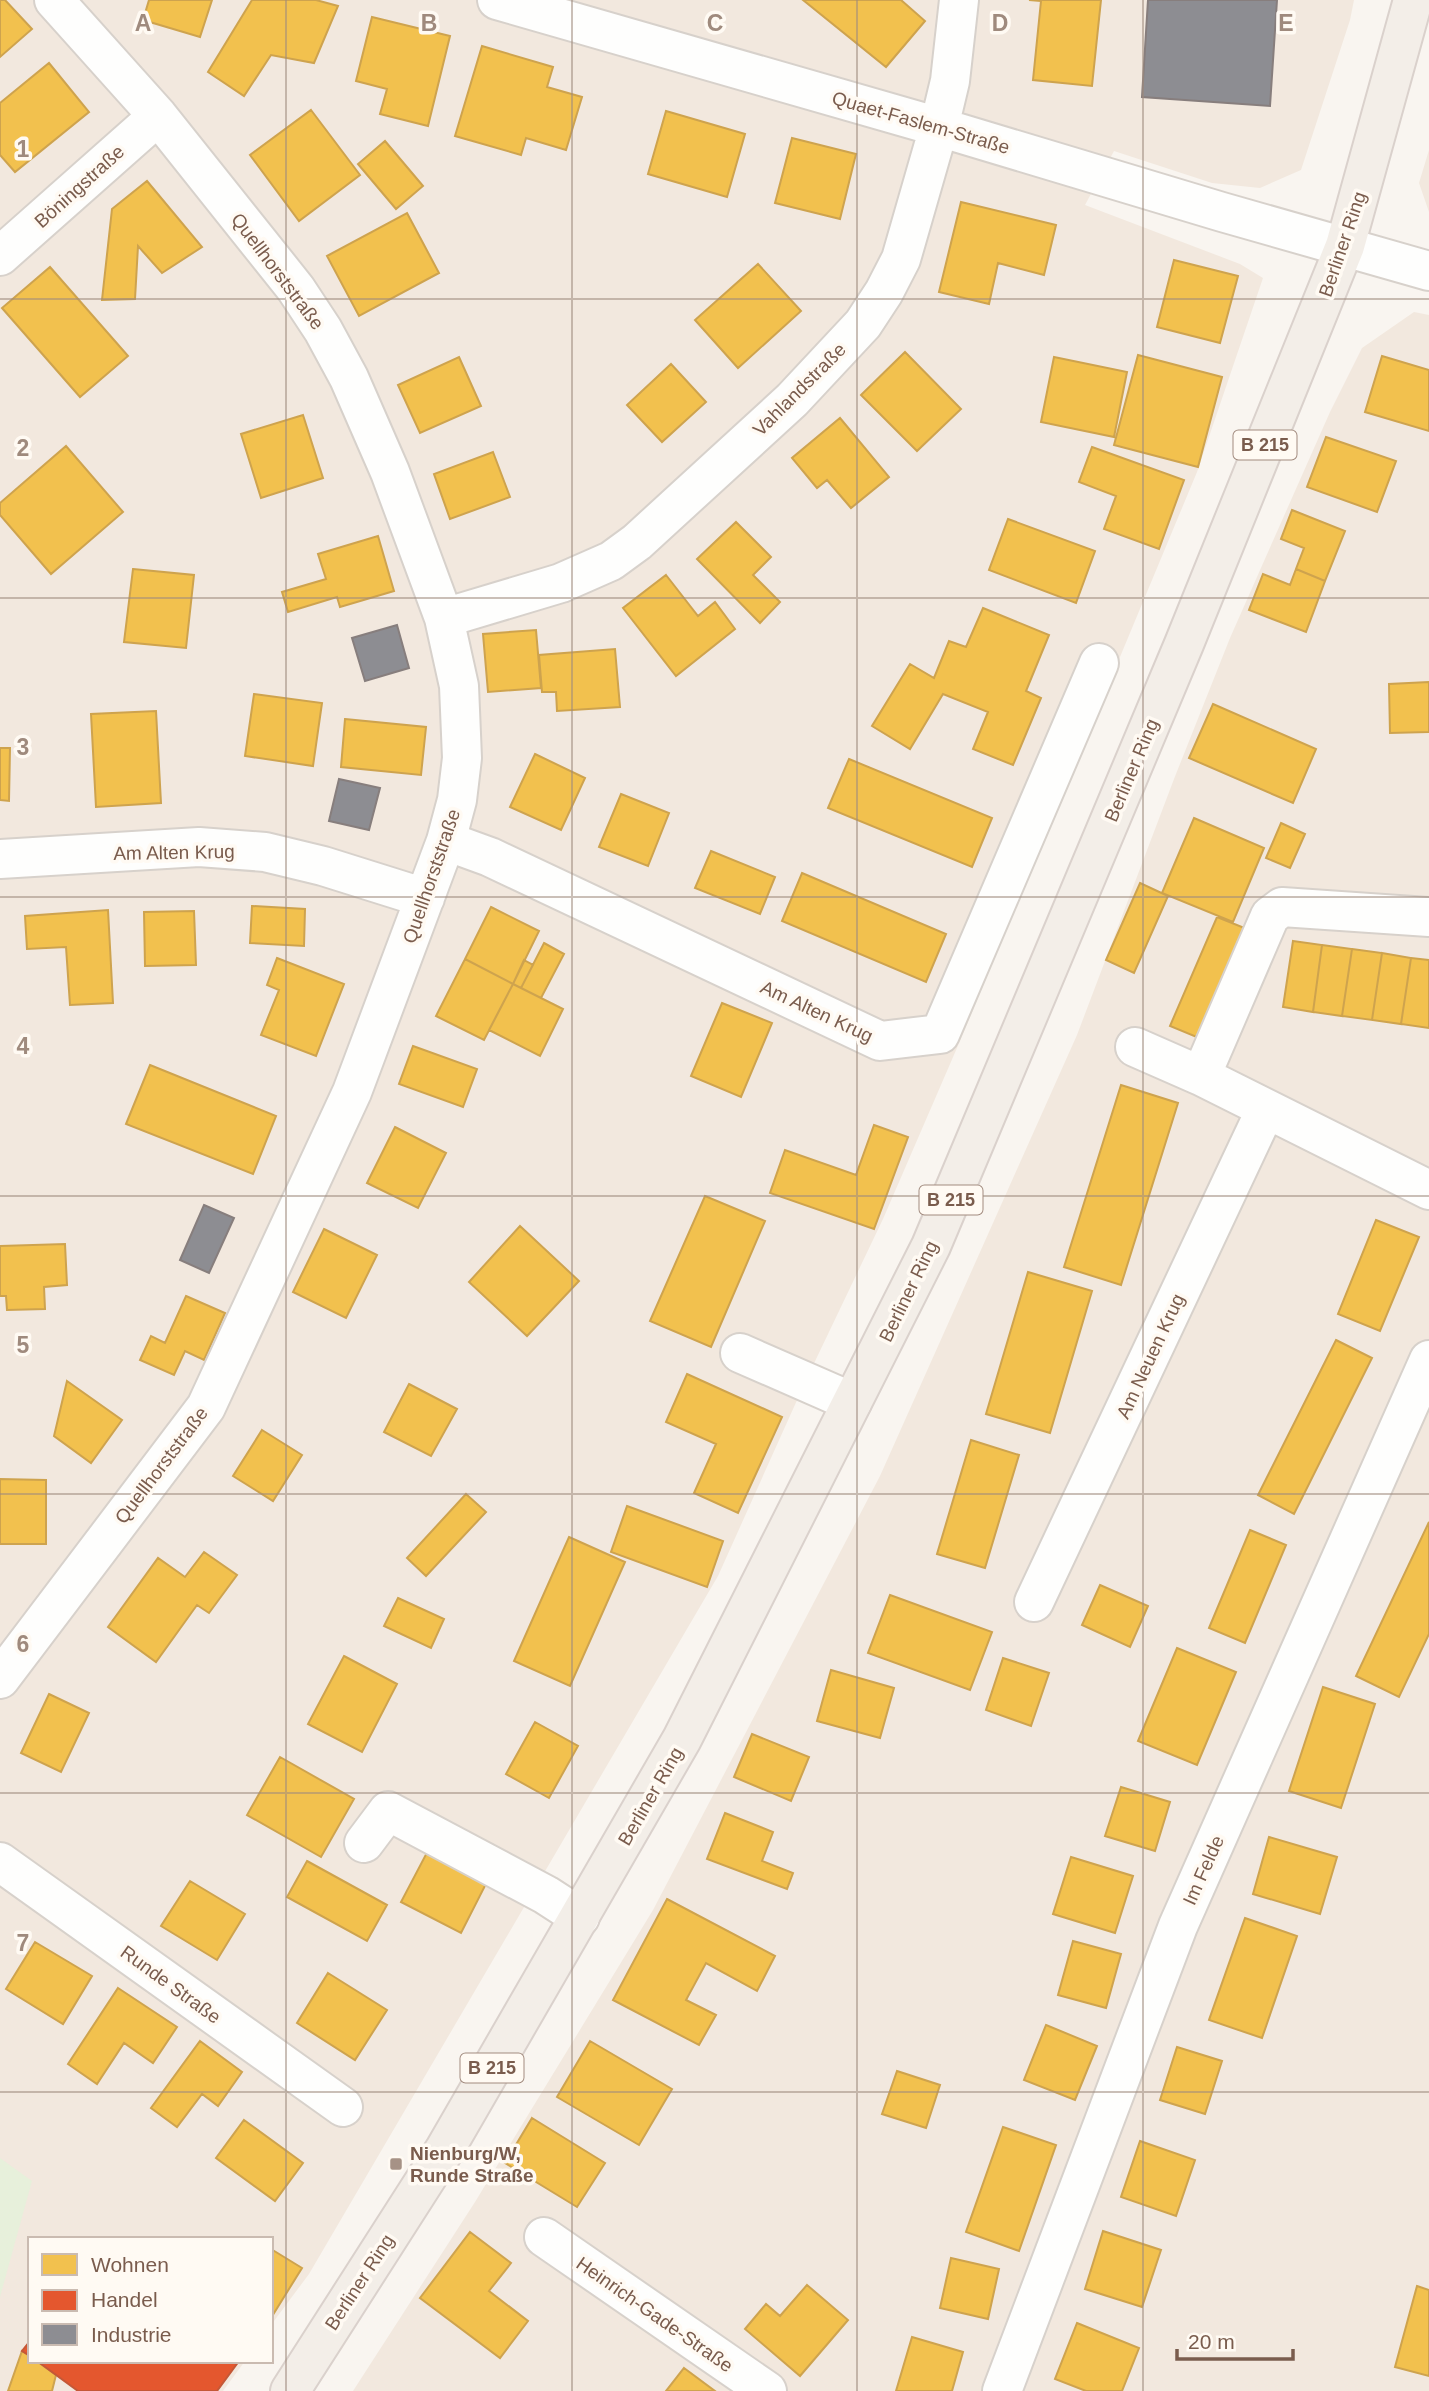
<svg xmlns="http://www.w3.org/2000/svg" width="1429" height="2391" font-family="Helvetica,sans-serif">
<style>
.residential{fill:#f2e8de}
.green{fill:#e7f0db}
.homes{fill:#f2c14e;stroke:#cea34e;stroke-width:2}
.shops{fill:#e4572e;stroke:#c45837;stroke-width:2}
.industry{fill:#8d8d92;stroke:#877e7d;stroke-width:2}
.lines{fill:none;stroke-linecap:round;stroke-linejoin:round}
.minor-casing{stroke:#d7d1cb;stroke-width:42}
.major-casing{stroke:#dad1cc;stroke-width:42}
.minor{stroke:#fefefd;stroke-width:38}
.major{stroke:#f3eee8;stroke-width:38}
.grid{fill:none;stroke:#9f8a7d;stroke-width:2;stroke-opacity:0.55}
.poi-dot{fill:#a69286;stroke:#fffaf3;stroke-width:2.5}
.labels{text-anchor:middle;stroke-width:7;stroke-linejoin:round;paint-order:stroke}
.shield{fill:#fffaf3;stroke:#a28b7f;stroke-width:2}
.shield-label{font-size:18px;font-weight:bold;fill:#7a5c4d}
.street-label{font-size:19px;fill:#7a5c4d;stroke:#fffaf3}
.poi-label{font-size:19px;font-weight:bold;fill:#7a5c4d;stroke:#fffaf3;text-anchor:start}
.grid-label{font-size:23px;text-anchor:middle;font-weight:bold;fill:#9f8a7d;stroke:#fffaf3;stroke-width:7;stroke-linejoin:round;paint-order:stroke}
</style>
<rect width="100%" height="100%" fill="#f9f5f0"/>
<!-- residential -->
<path class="residential" d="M0 0H1354L1350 20 1301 170 1260 188 1212 183 1114 151 1085 205 1240 264 1263 278 1197 472 963 1034 883 1219 807 1378 718 1576 309 2274 271 2325V2239H30V2361H245L223 2391H0Z
M1429 150V212L1419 183Z
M1414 312 1429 315V2391H353L475 2202 653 1910 880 1476 1077 1035 1174 779 1230 638 1330 412 1362 348Z"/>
<!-- green -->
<path class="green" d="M0 2158 32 2181 0 2297Z"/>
<!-- homes -->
<path class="homes" d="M0 0H5L32 29 0 57Z
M149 0H212L200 37 143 20Z
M252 0H316L338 6 314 63 271 55 244 96 208 72Z
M803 0H901L925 21 886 67Z
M1029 0H1101L1092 86 1033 80 1041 1Z
M372 17 450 36 428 126 380 114 387 89 356 81Z
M482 46 553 67 547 87 582 97 566 150 526 138 521 155 455 136Z
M49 63 89 112 15 172 0 155V103Z
M311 110 360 175 299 221 250 155Z
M666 111 745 134 727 197 648 174Z
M792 138 856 154 840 219 775 203Z
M385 141 423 186 396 209 358 164Z
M147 181 202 247 162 273 138 246 135 299 102 300 112 209Z
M961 202 1056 225 1044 275 998 263 989 304 939 292Z
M407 213 439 273 359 316 327 256Z
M1174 260 1238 276 1220 343 1157 327Z
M758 264 801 311 738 368 695 320Z
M50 267 128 356 80 397 2 308Z
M905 352 961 409 917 451 861 395Z
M1138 355 1222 377 1198 467 1114 445Z
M1382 356 1429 370V431L1365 412Z
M459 357 481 406 420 433 398 385Z
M1054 357 1127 372 1114 437 1041 422Z
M671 364 706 402 662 442 627 405Z
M303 415 323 478 261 498 241 434Z
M840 418 889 477 851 508 827 480 817 488 792 458Z
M1326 437 1396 461 1377 512 1307 487Z
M66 446 123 512 51 574 0 515V503Z
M1092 447 1184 480 1159 549 1104 529 1116 496 1079 482Z
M493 452 510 497 450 519 434 474Z
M1292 510 1345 531 1325 581 1296 569 1304 548 1281 539Z
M1008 519 1095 551 1076 603 989 570Z
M736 522 771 557 753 575 780 602 760 623 697 559Z
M378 536 394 591 340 607 337 597 288 612 282 592 326 579 318 554Z
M133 569 194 575 186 648 124 642Z
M1296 569 1325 581 1306 632 1249 610 1263 574 1290 585Z
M666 575 698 616 715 602 735 629 676 676 623 608Z
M983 608 1049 635 1026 691 1041 698 1013 765 973 749 988 712 943 694 910 749 872 726 910 664 934 678 949 641 966 647Z
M536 630 541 688 488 692 483 634Z
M615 649 620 707 557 711 556 692H542L539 655Z
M1429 682V732L1390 733 1389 684Z
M254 694 322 703 313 766 245 756Z
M1213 704 1316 749 1293 803 1189 758Z
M156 711 161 803 96 807 91 714Z
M345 719 426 727 421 775 341 767Z
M0 748H10L9 801 0 800Z
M535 754 585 778 561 830 510 807Z
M849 759 992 818 972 867 828 808Z
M621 794 669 813 648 866 599 847Z
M1194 818 1264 848 1233 922 1162 893Z
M1281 823 1305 834 1290 868 1266 858Z
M711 851 775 877 760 914 695 888Z
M802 873 946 934 926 982 782 921Z
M1140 883 1168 896 1134 973 1106 960Z
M252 906 305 909 304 946 250 943Z
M491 907 539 931 513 984 465 959Z
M108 910 113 1003 70 1005 66 947 27 949 25 916Z
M194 911 196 965 145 966 144 912Z
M1217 917 1247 929 1199 1038 1170 1026Z
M1293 941 1322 945 1313 1012 1283 1007Z
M544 943 564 954 541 998 521 988Z
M1322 945 1352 949 1342 1016 1313 1012Z
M1352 949 1382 953 1372 1020 1342 1016Z
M1382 953 1411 958 1401 1024 1372 1020Z
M277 958 344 984 316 1056 261 1035 279 990 267 985Z
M1411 958 1429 960V1028L1401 1024Z
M465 959 513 984 484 1040 436 1016Z
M524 960 533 965 521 988 513 984Z
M513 984 563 1009 540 1056 489 1030Z
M722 1003 772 1023 741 1097 691 1076Z
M413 1046 477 1069 463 1107 399 1084Z
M150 1065 276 1116 253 1174 126 1124Z
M1121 1085 1178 1103 1121 1285 1064 1267Z
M874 1125 908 1137 874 1229 770 1193 785 1150 856 1175Z
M395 1127 446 1153 418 1208 367 1183Z
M705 1196 765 1221 711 1347 650 1321Z
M1376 1220 1419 1237 1380 1331 1338 1314Z
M520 1226 579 1281 527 1336 469 1282Z
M324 1229 377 1255 346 1318 293 1292Z
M65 1244 67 1285 44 1287 45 1309 7 1310 6 1296H0V1246Z
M1028 1272 1092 1291 1050 1433 986 1414Z
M186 1296 225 1313 204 1360 185 1351 174 1375 140 1360 151 1336 165 1343Z
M1336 1340 1372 1358 1294 1514 1258 1495Z
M687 1374 782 1417 738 1513 694 1493 716 1444 666 1422Z
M67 1381 122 1420 91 1463 54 1436Z
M409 1384 457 1409 431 1456 384 1432Z
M262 1430 302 1455 273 1501 233 1476Z
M971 1440 1019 1455 985 1568 937 1554Z
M0 1479 46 1480V1544H0Z
M466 1494 486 1512 426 1576 407 1558Z
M627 1506 723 1541 707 1587 611 1552Z
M1429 1522V1634L1399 1697 1356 1676Z
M1250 1530 1286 1545 1245 1643 1209 1628Z
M569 1537 625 1562 570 1686 514 1661Z
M204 1552 237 1575 209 1613 197 1605 156 1662 108 1627 158 1558 185 1577Z
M1100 1585 1148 1606 1130 1647 1082 1625Z
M890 1595 992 1632 970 1690 868 1653Z
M398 1598 444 1619 431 1648 384 1626Z
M1177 1648 1236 1672 1197 1765 1138 1741Z
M344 1656 397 1684 362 1752 308 1724Z
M1003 1658 1049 1673 1031 1726 986 1710Z
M831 1670 894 1688 880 1738 817 1721Z
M1323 1687 1375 1704 1341 1808 1289 1791Z
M49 1694 89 1713 61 1772 21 1753Z
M535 1722 578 1746 549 1798 506 1774Z
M752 1734 809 1757 791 1801 734 1777Z
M280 1757 354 1799 321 1857 247 1815Z
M1121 1787 1170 1802 1155 1851 1105 1836Z
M725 1813 773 1832 762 1861 793 1873 787 1889 707 1859Z
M1269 1837 1337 1857 1320 1914 1253 1894Z
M432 1843 491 1874 461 1933 401 1902Z
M1071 1857 1133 1876 1115 1933 1053 1914Z
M307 1861 387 1905 367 1941 287 1897Z
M190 1881 245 1914 217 1960 161 1926Z
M667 1899 775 1956 757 1991 706 1963 686 2000 716 2015 699 2045 613 2000Z
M1245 1918 1297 1936 1262 2038 1209 2020Z
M1073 1941 1121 1954 1106 2008 1058 1995Z
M35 1942 92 1976 63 2024 6 1989Z
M328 1973 387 2010 355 2060 297 2023Z
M118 1988 177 2027 153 2063 124 2043 97 2084 68 2064Z
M1046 2025 1097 2046 1075 2100 1024 2080Z
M200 2041 242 2072 218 2106 202 2094 177 2127 151 2108Z
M590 2041 672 2089 639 2145 557 2097Z
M1177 2047 1222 2061 1205 2114 1160 2100Z
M897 2071 940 2085 926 2128 882 2114Z
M532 2118 605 2163 577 2207 505 2163Z
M244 2120 303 2163 275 2201 216 2158Z
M1003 2127 1056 2145 1019 2251 966 2232Z
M1140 2141 1195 2160 1176 2216 1121 2197Z
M1103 2231 1161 2250 1142 2307 1085 2289Z
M470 2232 511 2263 489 2291 528 2321 500 2358 420 2298Z
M271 2249 302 2268 271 2318Z
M951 2258 999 2269 988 2319 940 2308Z
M807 2285 848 2320 800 2376 745 2329 766 2304 780 2316Z
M1417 2286 1429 2290V2376L1395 2367Z
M1077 2323 1139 2348 1122 2391H1086L1055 2379Z
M912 2337 963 2352 952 2391H896Z
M22 2351 30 2356V2361H37L56 2375 52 2391H8Z
M684 2368 715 2391H666Z"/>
<!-- shops -->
<path class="shops" d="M30 2341V2356L22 2351Z
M37 2361H239L217 2391H78Z"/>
<!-- industry -->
<path class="industry" d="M1148 0H1277L1270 106 1142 97Z
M397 625 409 668 365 681 352 638Z
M339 779 380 788 369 830 329 821Z
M204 1205 234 1218 209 1273 180 1260Z"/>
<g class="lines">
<!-- minor casing -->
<g class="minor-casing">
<path id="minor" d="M497 0 939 127 1222 212 1429 271
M0 256 158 116
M444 618 561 583 611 561 637 542 792 400 863 324 884 292 901 259 939 127 950 81 959 0
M446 841 490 857 880 1041 940 1034 1099 663
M0 859 199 847 265 852 323 866 425 898
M1135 1047 1201 1076 1429 1190
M1201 1076 1270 916 1282 907 1429 917
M740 1353 852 1402
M1034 1602 1266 1109
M0 1679 206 1407 352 1092 446 841 457 800 462 758 459 686 444 618 390 472 349 378 323 330 296 289 158 116 54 0
M364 1843 388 1811 546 1895 580 1917
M0 1862 343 2107
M544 2237 767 2391
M1002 2391 1178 1926 1429 1360"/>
</g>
<!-- major casing -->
<g class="major-casing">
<path id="major" d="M290 2391 445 2149 682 1739 931 1246 1184 644 1345 246 1413 0"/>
</g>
<!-- minor -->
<use href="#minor" class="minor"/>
<!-- major -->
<use href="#major" class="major"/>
</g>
<!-- grid -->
<path class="grid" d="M286 0V2391M572 0V2391M857 0V2391M1143 0V2391M0 299H1429M0 598H1429M0 897H1429M0 1196H1429M0 1494H1429M0 1793H1429M0 2092H1429"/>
<!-- markers -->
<rect class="poi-dot" x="389" y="2157" width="14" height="14" rx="3.5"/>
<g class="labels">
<!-- shield labels -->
<g class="shield">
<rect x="1233.5" y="430.5" width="63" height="29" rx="5"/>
<rect x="919.5" y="1185.5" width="63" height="29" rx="5"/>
<rect x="460.5" y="2053.5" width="63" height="29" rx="5"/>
</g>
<g class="shield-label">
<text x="1265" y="451">B 215</text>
<text x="951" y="1206">B 215</text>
<text x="492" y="2074">B 215</text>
</g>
<!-- street labels -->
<g class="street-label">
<text transform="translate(921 122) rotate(16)" y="7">Quaet-Faslem-Straße</text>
<text transform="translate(79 186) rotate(-42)" y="7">Böningstraße</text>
<text transform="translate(1342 244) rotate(-71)" y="7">Berliner Ring</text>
<text transform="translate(278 271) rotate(53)" y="7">Quellhorststraße</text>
<text transform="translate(799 389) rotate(-45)" y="7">Vahlandstraße</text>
<text transform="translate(1131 770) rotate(-67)" y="7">Berliner Ring</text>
<text transform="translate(174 852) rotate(-1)" y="7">Am Alten Krug</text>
<text transform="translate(431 876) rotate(-71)" y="7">Quellhorststraße</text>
<text transform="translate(817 1011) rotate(25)" y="7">Am Alten Krug</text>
<text transform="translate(908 1291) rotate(-64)" y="7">Berliner Ring</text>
<text transform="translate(1150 1356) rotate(-65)" y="7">Am Neuen Krug</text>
<text transform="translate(161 1465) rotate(-53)" y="7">Quellhorststraße</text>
<text transform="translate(650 1796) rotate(-60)" y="7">Berliner Ring</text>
<text transform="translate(1203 1870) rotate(-66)" y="7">Im Felde</text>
<text transform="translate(171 1984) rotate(36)" y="7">Runde Straße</text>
<text transform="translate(359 2282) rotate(-57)" y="7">Berliner Ring</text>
<text transform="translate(655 2314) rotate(35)" y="7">Heinrich-Gade-Straße</text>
</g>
<!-- poi labels -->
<g class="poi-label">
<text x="410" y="2160">Nienburg/W,<tspan x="410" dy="22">Runde Straße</tspan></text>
</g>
</g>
<g class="grid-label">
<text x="143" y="31">A</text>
<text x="429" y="31">B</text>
<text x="715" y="31">C</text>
<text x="1000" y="31">D</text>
<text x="1286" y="31">E</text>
<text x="23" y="157">1</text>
<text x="23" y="456">2</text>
<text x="23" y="755">3</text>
<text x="23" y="1054">4</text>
<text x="23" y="1353">5</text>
<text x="23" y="1652">6</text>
<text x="23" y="1951">7</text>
</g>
<!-- legend -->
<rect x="28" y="2237" width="245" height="126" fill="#fffaf3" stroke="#cabbb1" stroke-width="2"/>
<rect x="42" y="2254" width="35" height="21" fill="#f2c14e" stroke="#cabbb1" stroke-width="2"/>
<text x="91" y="2272" font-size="21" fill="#7a5c4d">Wohnen</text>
<rect x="42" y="2290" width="35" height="21" fill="#e4572e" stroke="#cabbb1" stroke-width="2"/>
<text x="91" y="2307" font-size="21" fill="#7a5c4d">Handel</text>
<rect x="42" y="2324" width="35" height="21" fill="#8d8d92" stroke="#cabbb1" stroke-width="2"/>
<text x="91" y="2342" font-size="21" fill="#7a5c4d">Industrie</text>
<!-- scale -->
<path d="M1177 2349v10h116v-10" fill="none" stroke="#7a5c4d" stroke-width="3.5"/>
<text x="1188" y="2349" font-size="21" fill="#7a5c4d" stroke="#fffaf3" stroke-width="5" paint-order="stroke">20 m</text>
</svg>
